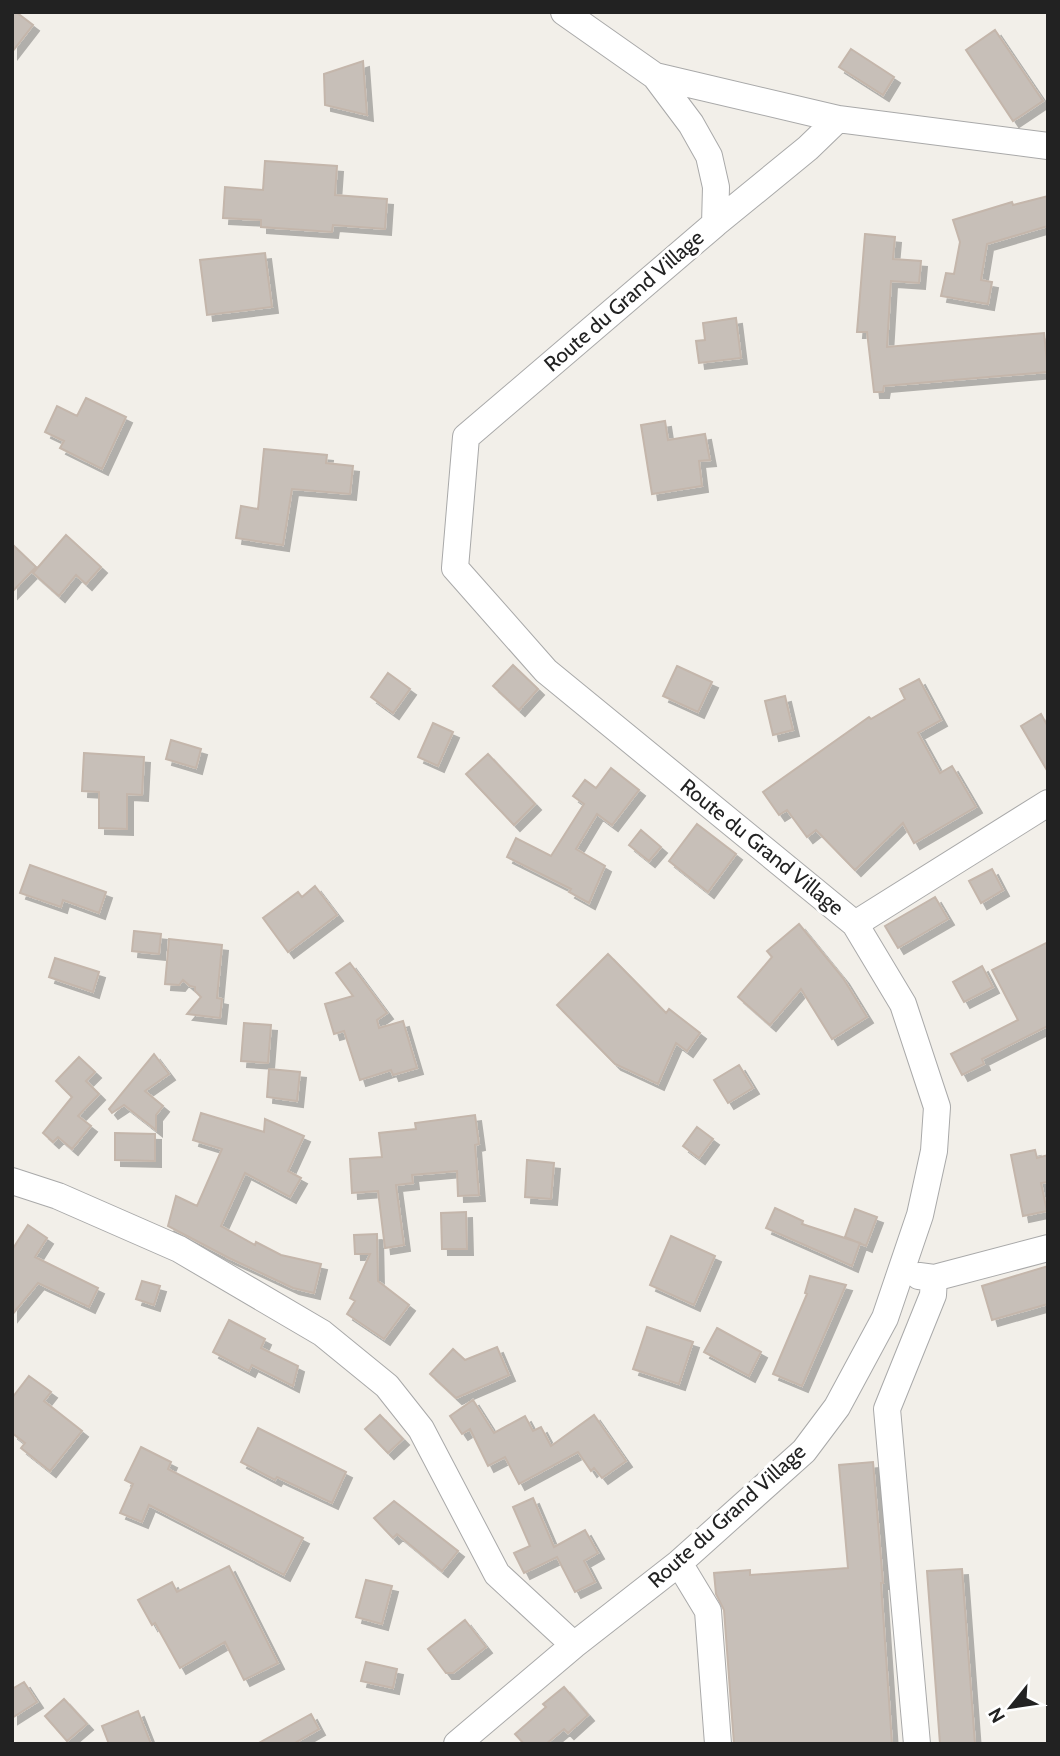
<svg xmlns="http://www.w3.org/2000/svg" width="1060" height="1756" font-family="Cabin,sans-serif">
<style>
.building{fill:#c7bfb8;stroke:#c4b6ab;stroke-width:2;filter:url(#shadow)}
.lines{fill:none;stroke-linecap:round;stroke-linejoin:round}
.minor-casing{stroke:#a9a9a9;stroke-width:28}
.minor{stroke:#fff;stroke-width:26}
.labels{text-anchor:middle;stroke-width:6;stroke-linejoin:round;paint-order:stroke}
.street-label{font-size:21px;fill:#222;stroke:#fff}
</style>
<defs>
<filter id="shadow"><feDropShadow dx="6" dy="6" stdDeviation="0" flood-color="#0004"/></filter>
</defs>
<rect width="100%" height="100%" fill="#f2efe9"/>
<!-- building -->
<path class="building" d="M12 12H16L33 25 12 52Z
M995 30 1043 101 1013 121 966 50Z
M851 49 894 77 883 95 839 67Z
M363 61 367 115 325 105 324 74Z
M265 161 337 166 335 195 387 199 385 229 333 225 332 232 261 227V220L223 218 225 187 263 190Z
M1048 196V226L987 244 981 280 992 282 988 304 941 296 946 273 954 274 960 242 953 220 1012 202 1013 205Z
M865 234 895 237 893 259 921 261 919 283 891 281 887 347 1044 333 1048 372 884 386 883 392H874L867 332H857Z
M265 253 272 307 207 315 200 260Z
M736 318 741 358 699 363 696 341 705 340 703 323Z
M86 398 126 417 102 469 60 448 64 441 45 432 57 406 77 416Z
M665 421 668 440 705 434 710 460 699 461 702 486 652 494 641 425Z
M264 449 327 455 326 463 353 466 350 494 292 489 283 545 236 538 241 506 258 509Z
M66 535 101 567 86 584 76 575 59 596 33 573Z
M12 544 36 567 12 592Z
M513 665 538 689 519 710 493 686Z
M677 666 712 682 698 712 663 696Z
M388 673 410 689 393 713 371 697Z
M919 679 941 720 918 733 940 773 952 766 976 807 914 843 903 823 855 870 816 830 807 837 787 810 779 815 763 792 869 717 871 719 905 699 900 689Z
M785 696 793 730 773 735 765 701Z
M1041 714 1048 727V772L1021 726Z
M433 723 453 732 438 766 418 757Z
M171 740 201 749 196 768 166 759Z
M84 753 144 757 142 795 127 794V829L99 828V792L82 791Z
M488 754 535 804 514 825 466 774Z
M611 768 639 790 612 825 597 814 576 849 605 866 589 903 569 892 571 889 507 857 516 838 551 856 584 804 573 796 585 780 596 788Z
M697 824 736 854 708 892 669 861Z
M641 830 661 847 649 861 629 845Z
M30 865 106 892 99 913 63 900 61 907 20 893Z
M992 869 1003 890 981 903 969 881Z
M315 886 337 915 288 952 263 918 298 892 302 897Z
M935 897 948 919 898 948 885 926Z
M799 924 843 978 867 1017 832 1039 801 989 770 1025 738 997 772 957 767 951Z
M134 931 161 934 159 954 132 951Z
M169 939 222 945 217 998 222 999 220 1018 187 1014 201 997 195 991V987L190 986 183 980 179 985 165 984Z
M1048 942V1026L982 1059 984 1064 962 1075 951 1054 1018 1020 992 970Z
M608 954 666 1013 669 1009 700 1033 687 1051 676 1043 658 1084 615 1064 557 1005Z
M55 958 99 972 93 992 49 977Z
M350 963 387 1013 377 1020 379 1028 403 1021 417 1068 393 1075 391 1070 360 1080 344 1031 334 1034 325 1004 353 996 336 973Z
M982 966 993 987 964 1002 953 982Z
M244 1023 271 1025 268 1063 241 1061Z
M154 1054 169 1074 145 1091 163 1106 156 1115V1130L124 1105 112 1113 109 1109Z
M79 1057 95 1072 86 1081 99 1094 78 1116 91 1126 72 1149 58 1137 53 1142 43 1133 72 1097 56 1081Z
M739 1065 753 1088 728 1103 714 1080Z
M269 1069 300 1072 297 1101 267 1097Z
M201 1113 264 1132 265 1119 304 1136 288 1171 301 1178 290 1197 245 1173 221 1226 255 1245 256 1242 281 1255 321 1264 314 1293 293 1288 229 1258 168 1226 176 1196 197 1206 222 1149 193 1140Z
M475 1115 479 1144 475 1145 479 1195 458 1196 457 1171 412 1175 413 1183 396 1185 404 1245 385 1248 378 1191 352 1193 350 1159 382 1157 379 1133 416 1129 415 1123Z
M697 1127 713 1139 699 1158 683 1146Z
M115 1133 155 1134V1161L115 1160Z
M1035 1150 1037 1158 1048 1155V1182L1041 1183 1047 1211 1023 1216 1011 1155Z
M527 1160 554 1163 551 1199 525 1197Z
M775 1208 803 1221 802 1224 860 1243 852 1266 766 1228Z
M855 1209 877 1217 866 1246 845 1237Z
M466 1212 467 1249H442L441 1213Z
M28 1225 47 1238 35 1257 98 1288 89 1307 38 1283 12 1315V1250Z
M377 1234 378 1281 409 1305 384 1339 347 1314 355 1301 350 1298 370 1254H355L354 1235Z
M671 1236 715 1256 694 1305 650 1285Z
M1048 1266V1304L992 1320 982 1286Z
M810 1276 846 1285 802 1386 773 1374 807 1294 805 1293Z
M142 1281 160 1286 154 1305 136 1299Z
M229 1320 265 1339 261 1348 298 1366 293 1386 252 1365 249 1371 213 1352Z
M647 1327 693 1342 679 1384 633 1369Z
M717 1328 761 1352 749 1376 704 1352Z
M497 1347 509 1375 456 1398 430 1374 453 1349 465 1360Z
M29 1376 51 1392 44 1401 82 1431 50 1471 21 1448 25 1443 12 1433V1398Z
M473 1400 494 1433 525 1416 533 1431 541 1427 551 1446 594 1415 626 1461 602 1478 594 1468 591 1471 578 1452 519 1484 505 1457 488 1466 470 1429 462 1434 450 1416Z
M380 1415 403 1439 388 1453 365 1429Z
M258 1428 346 1472 332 1503 277 1477 275 1480 241 1462Z
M141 1447 171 1462 168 1469 303 1538 284 1575 149 1505 142 1522 120 1513 133 1484 125 1480Z
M873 1462 883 1583H881L892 1744H734L724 1610 716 1594 714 1573 750 1570V1575L848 1568 839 1465Z
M533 1498 554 1547 585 1530 598 1553 584 1561 595 1582 575 1592 557 1557 524 1573 514 1553 530 1546 513 1507Z
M394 1501 458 1551 442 1571 397 1534 393 1538 374 1518Z
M229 1566 278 1663 244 1680 225 1642 180 1668 155 1623 152 1625 138 1600 172 1582 177 1592Z
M962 1569 975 1744H940L927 1571Z
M366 1580 392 1586 382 1624 356 1617Z
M465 1620 486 1647 453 1673H446L428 1649Z
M366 1662 397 1669 393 1688 361 1681Z
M24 1682 37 1702 12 1718V1689Z
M564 1687 588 1715 568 1733 564 1729 546 1744H524L515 1734 546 1707 543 1704Z
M64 1699 87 1724 67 1741 45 1716Z
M138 1711 151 1744H109L102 1726Z
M311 1714 319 1729 293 1744H257Z"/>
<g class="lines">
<!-- minor casing -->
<g class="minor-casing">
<path id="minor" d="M655 76 838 119
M715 224 808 148 838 119 1048 146
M855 924 1048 803
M12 1181 58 1196 179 1249 322 1333 387 1386 421 1429 497 1574 574 1645
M919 1276 934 1278 1048 1248
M679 1563 708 1611 718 1744
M457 1744 574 1645 679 1563 804 1451 837 1407 885 1318 920 1215 934 1151 937 1107 903 1004 855 924 546 671 455 568 466 437 715 224 716 187 709 156 691 124 655 76 564 12
M917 1744 887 1409 933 1295 934 1278"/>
</g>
<!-- minor -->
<use href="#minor" class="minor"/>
</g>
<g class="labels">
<!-- street labels -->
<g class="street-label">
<text transform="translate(624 301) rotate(-41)" y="7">Route du Grand Village</text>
<text transform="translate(762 847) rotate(39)" y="7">Route du Grand Village</text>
<text transform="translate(727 1516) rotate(-42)" y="7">Route du Grand Village</text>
</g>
</g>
<!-- border -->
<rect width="1060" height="1756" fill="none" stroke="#222222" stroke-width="28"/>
<!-- north arrow -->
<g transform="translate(1011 1707) rotate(240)" stroke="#ffffff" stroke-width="5" paint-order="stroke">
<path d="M0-5L12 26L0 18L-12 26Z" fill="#222222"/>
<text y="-10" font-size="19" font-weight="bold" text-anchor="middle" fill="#222222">N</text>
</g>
</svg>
